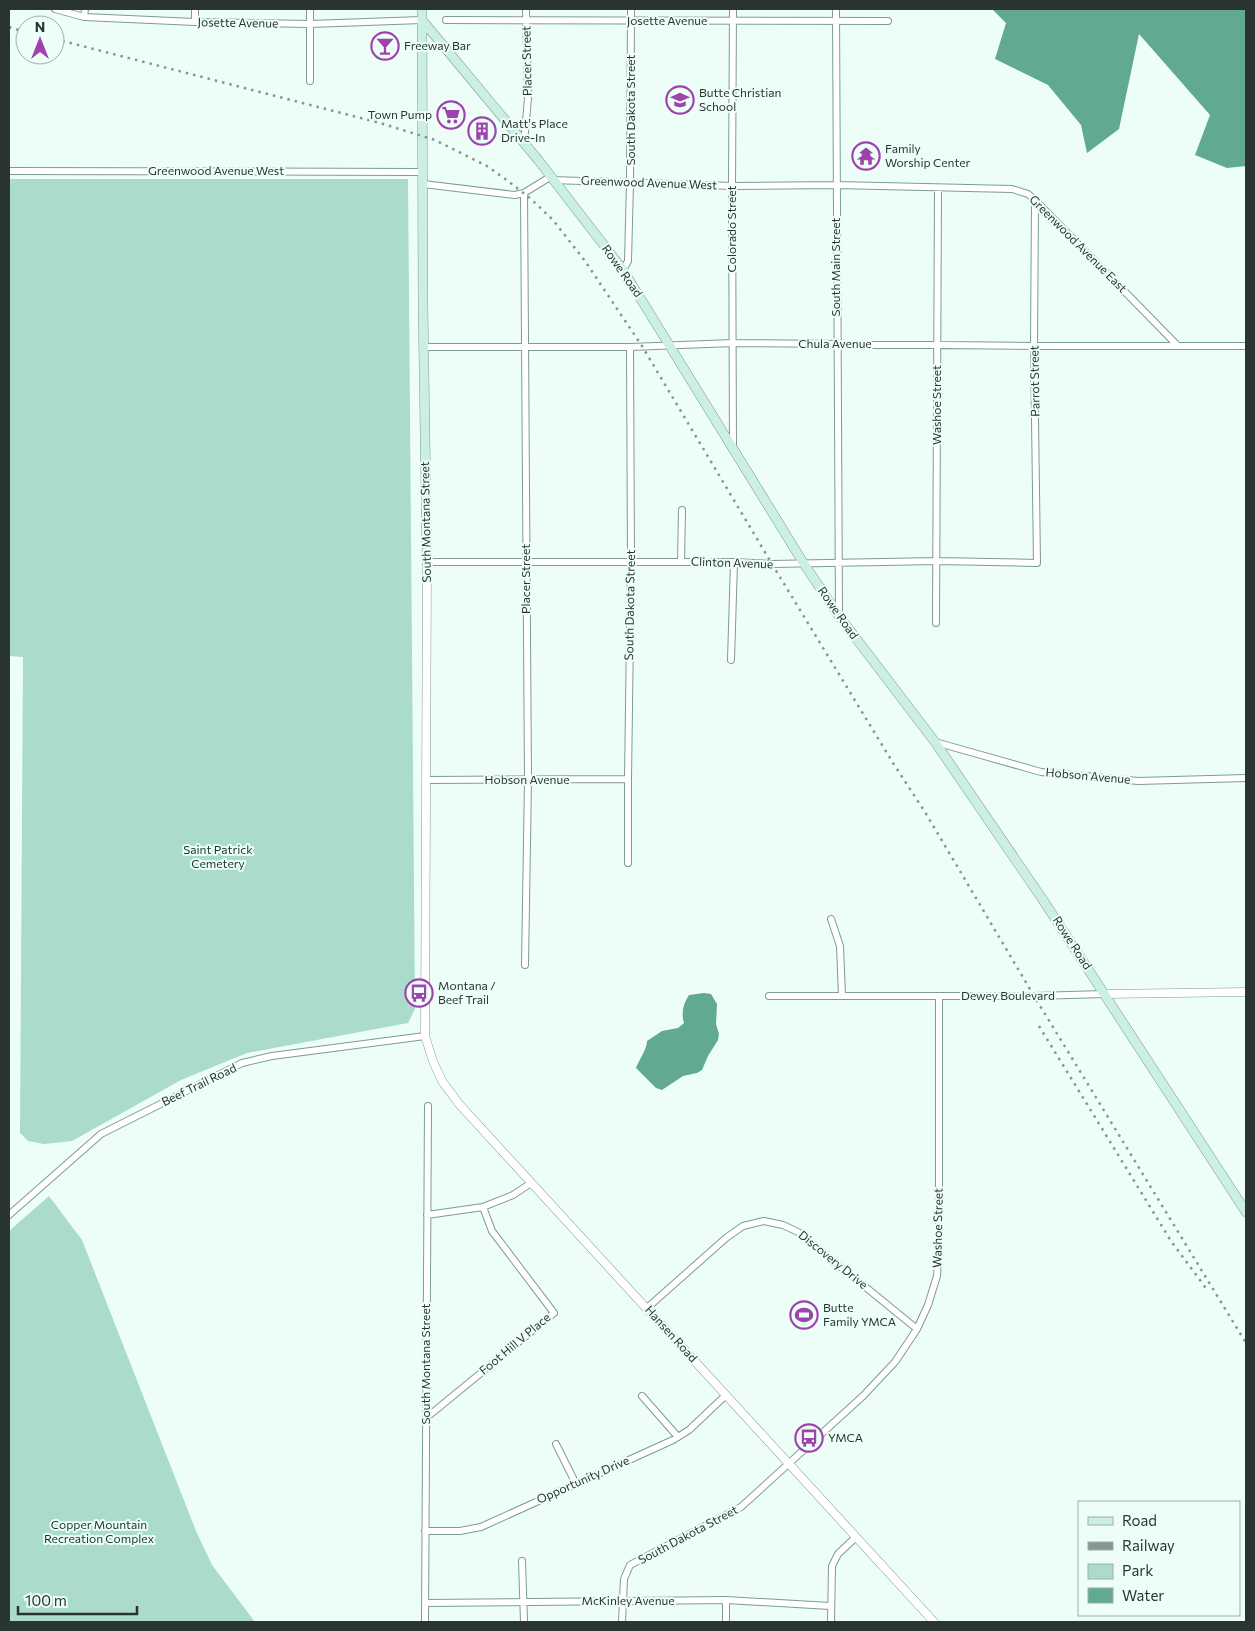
<svg xmlns="http://www.w3.org/2000/svg" width="1255" height="1631" font-family="Commissioner,sans-serif">
<style>
.green{fill:#abdbca}
.water{fill:#62a993}
.lines{fill:none;stroke-linecap:round;stroke-linejoin:round}
.minor-casing{stroke:#809b91;stroke-width:8}
.tertiary-casing{stroke:#809b91;stroke-width:9}
.secondary-casing{stroke:#809b91;stroke-width:10}
.minor{stroke:#fff;stroke-width:6}
.tertiary{stroke:#fff;stroke-width:8}
.secondary{stroke:#cbefe5;stroke-width:9}
.rail{stroke:#879690;stroke-width:2.5;stroke-dasharray:2.5 5;stroke-linecap:butt}
.labels{text-anchor:middle;stroke-width:4;stroke-linejoin:round;paint-order:stroke}
.street-label{font-size:12px;fill:#2a3531;stroke:#ecfef7}
.poi-label{font-size:12px;fill:#2a3531;stroke:#ecfef7;text-anchor:start}
.park-label{font-size:12px;fill:#12342b;stroke:#ecfef7}
</style>
<rect width="100%" height="100%" fill="#ecfef7"/>
<!-- green -->
<path class="green" d="M9 179H408L415 1009 408 1023 247 1053 181 1080 72 1141 44 1144 28 1141 20 1133 23 657 9 656Z
M49 1196 82 1240 196 1531 212 1565 255 1622H9V1231Z"/>
<!-- water -->
<path class="water" d="M992 9H1246V166L1227 168 1195 155 1210 115 1139 34 1119 129 1087 153 1081 125 1048 85 995 59 1006 23Z
M704 993 711 994 717 1004 716 1024 719 1034 718 1040 708 1056 702 1070 697 1073 683 1076 662 1090 656 1088 636 1068C639 1060 647 1049 647 1041L662 1031 678 1028 684 1023C681 1013 683 1004 689 995Z"/>
<g class="lines">
<!-- minor casing -->
<g class="minor-casing">
<path id="minor" d="M55 9 84 17 195 22 310 24 422 20
M310 9V81
M836 9 839 616
M84 17 85 9
M446 20 888 21
M195 22V9
M524 143 528 98 526 9
M9 171 422 172
M552 180 732 186 836 185 1012 189 1028 194 1035 200 1178 346
M423 184 515 195 524 193 550 177
M524 193 528 780 525 965
M623 270 628 261 630 183 631 9
M423 347H630L733 343 1034 346H1246
M733 446 732 186 733 9
M427 562H734L772 564 937 561 1037 563 1034 346 1035 200
M681 562 682 510
M936 623 938 188
M731 660 734 562
M935 742 1041 772 1138 781 1246 778
M427 780 628 779
M628 863V779L631 562 630 347
M831 919 840 946 842 996
M769 996H1034L1105 994
M9 1215 101 1134 242 1063 272 1056 425 1036
M427 1215 483 1207 513 1195 531 1183
M647 1308 726 1238 743 1226 764 1221 783 1225 798 1232 917 1329
M642 1396 678 1437
M426 1418 554 1313 492 1231 483 1207
M556 1444 576 1484
M425 1531H460L481 1527 673 1440 689 1430 726 1395
M522 1561 524 1622
M425 1603 726 1600 830 1606
M425 1622 428 1106
M622 1622 624 1579 630 1565 741 1507 863 1396 895 1362 917 1329 928 1305 937 1276 939 1246V996
M726 1622V1600
M831 1622 832 1566 838 1554 856 1537"/>
</g>
<!-- tertiary casing -->
<g class="tertiary-casing">
<path id="tertiary" d="M427 562 425 1036 433 1061 442 1081 459 1104 934 1622
M1105 994 1246 992"/>
</g>
<!-- secondary casing -->
<g class="secondary-casing">
<path id="secondary" d="M422 9 423 305 427 562
M422 20 539 161 623 270 804 564 839 616 935 742 1043 900 1246 1212"/>
</g>
<!-- minor -->
<use href="#minor" class="minor"/>
<!-- tertiary -->
<use href="#tertiary" class="tertiary"/>
<!-- secondary -->
<use href="#secondary" class="secondary"/>
<!-- rail -->
<path class="rail" d="M9 27 25 32
M55 39 380 123 435 140 487 166 508 181 531 199 553 220 585 261 642 346 772 564 893 763 925 812 1034 996 1246 1343
M1039 1026 1171 1241 1208 1291"/>
</g>
<!-- icons -->
<defs>
<g id="bar-ring" transform="scale(1.4375)"><circle r="9.5" fill="#ecfef7" stroke="#9e42ac" stroke-width="1.5"/><path d="M-6-5H6L.8 .8V4.5H3.5V6h-7V4.5H-.8V.8Z" fill="#9e42ac"/></g>
<g id="school-ring" transform="scale(1.4375)"><circle r="9.5" fill="#ecfef7" stroke="#9e42ac" stroke-width="1.5"/><path d="M0-5L7-2L0 1L-7-2ZM-4 1L0 2.5L4 1V4Q0 6-4 4Z" fill="#9e42ac"/></g>
<g id="supermarket-ring" transform="scale(1.4375)"><circle r="9.5" fill="#ecfef7" stroke="#9e42ac" stroke-width="1.5"/><path d="M-6-5.5h2.5l.6 2H6L4.5 2H-2.5L-4.4-4H-6ZM-1.5 3.2a1.3 1.3 0 1 0 .1 0ZM3 3.2a1.3 1.3 0 1 0 .1 0Z" fill="#9e42ac"/></g>
<g id="building-ring" transform="scale(1.4375)"><circle r="9.5" fill="#ecfef7" stroke="#9e42ac" stroke-width="1.5"/><path d="M-4-6H4V6H1V3H-1V6H-4ZM-2.5-4.3h1.7v1.8h-1.7ZM.8-4.3h1.7v1.8H.8ZM-2.5-1h1.7V.8h-1.7ZM.8-1h1.7V.8H.8Z" fill="#9e42ac"/></g>
<g id="temple-ring" transform="scale(1.4375)"><circle r="9.5" fill="#ecfef7" stroke="#9e42ac" stroke-width="1.5"/><path d="M0-6L5-2H3V0L6.5 2.5H4V6H1.5V3h-3V6H-4V2.5H-6.5L-3 0V-2H-5Z" fill="#9e42ac"/></g>
<g id="bus-ring" transform="scale(1.4375)"><circle r="9.5" fill="#ecfef7" stroke="#9e42ac" stroke-width="1.5"/><path d="M-5-6H5V4H4V6H2V4H-2V6H-4V4H-5ZM-3.5-4V0h7V-4ZM-3.5 1.2v1.5H-2V1.2ZM2 1.2v1.5H3.5V1.2Z" fill="#9e42ac"/></g>
<g id="stadium-ring" transform="scale(1.4375)"><circle r="9.5" fill="#ecfef7" stroke="#9e42ac" stroke-width="1.5"/><path d="M0-5a6.5 5 0 1 0 0 10a6.5 5 0 1 0 0-10ZM-3.5-1.8h7v3.6h-7Z" fill="#9e42ac"/></g>
</defs>
<g fill-rule="evenodd">
<use href="#bar-ring" x="385" y="46"/>
<use href="#school-ring" x="680" y="100"/>
<use href="#supermarket-ring" x="451" y="115"/>
<use href="#building-ring" x="482" y="131"/>
<use href="#temple-ring" x="866" y="156"/>
<use href="#bus-ring" x="419" y="993"/>
<use href="#stadium-ring" x="804" y="1315"/>
<use href="#bus-ring" x="809" y="1438"/>
</g>
<g class="labels">
<!-- street labels -->
<g class="street-label">
<text x="667" y="25">Josette Avenue</text>
<text transform="translate(238 23) rotate(1)" y="4">Josette Avenue</text>
<text transform="translate(527 61) rotate(-91)" y="4">Placer Street</text>
<text transform="translate(631 110) rotate(-90)" y="4">South Dakota Street</text>
<text x="216" y="175">Greenwood Avenue West</text>
<text transform="translate(649 183) rotate(2)" y="4">Greenwood Avenue West</text>
<text transform="translate(732 229) rotate(-90)" y="4">Colorado Street</text>
<text transform="translate(1078 244) rotate(45)" y="4">Greenwood Avenue East</text>
<text transform="translate(836 267) rotate(-90)" y="4">South Main Street</text>
<text transform="translate(622 271) rotate(55)" y="4">Rowe Road</text>
<text x="835" y="348">Chula Avenue</text>
<text transform="translate(1035 381) rotate(-91)" y="4">Parrot Street</text>
<text transform="translate(937 405) rotate(-90)" y="4">Washoe Street</text>
<text transform="translate(426 522) rotate(-91)" y="4">South Montana Street</text>
<text transform="translate(732 563) rotate(2)" y="4">Clinton Avenue</text>
<text transform="translate(526 579) rotate(-90)" y="4">Placer Street</text>
<text transform="translate(630 605) rotate(-89)" y="4">South Dakota Street</text>
<text transform="translate(838 613) rotate(55)" y="4">Rowe Road</text>
<text transform="translate(1088 776) rotate(5)" y="4">Hobson Avenue</text>
<text x="527" y="784">Hobson Avenue</text>
<text transform="translate(1072 943) rotate(57)" y="4">Rowe Road</text>
<text x="1008" y="1000">Dewey Boulevard</text>
<text transform="translate(199 1085) rotate(-26)" y="4">Beef Trail Road</text>
<text transform="translate(938 1228) rotate(-89)" y="4">Washoe Street</text>
<text transform="translate(833 1260) rotate(39)" y="4">Discovery Drive</text>
<text transform="translate(671 1334) rotate(48)" y="4">Hansen Road</text>
<text transform="translate(515 1344) rotate(-40)" y="4">Foot Hill V Place</text>
<text transform="translate(426 1364) rotate(-90)" y="4">South Montana Street</text>
<text transform="translate(583 1480) rotate(-24)" y="4">Opportunity Drive</text>
<text transform="translate(688 1535) rotate(-28)" y="4">South Dakota Street</text>
<text x="628" y="1605">McKinley Avenue</text>
</g>
<!-- poi labels -->
<g class="poi-label">
<text x="404" y="50">Freeway Bar</text>
<text x="699" y="97">Butte Christian<tspan x="699" dy="14">School</tspan></text>
<text x="432" y="119" text-anchor="end">Town Pump</text>
<text x="501" y="128">Matt's Place<tspan x="501" dy="14">Drive-In</tspan></text>
<text x="885" y="153">Family<tspan x="885" dy="14">Worship Center</tspan></text>
<text x="438" y="990">Montana /<tspan x="438" dy="14">Beef Trail</tspan></text>
<text x="823" y="1312">Butte<tspan x="823" dy="14">Family YMCA</tspan></text>
<text x="828" y="1442">YMCA</text>
</g>
<!-- park labels -->
<g class="park-label">
<text x="218" y="854">Saint Patrick<tspan x="218" dy="14">Cemetery</tspan></text>
<text x="99" y="1529">Copper Mountain<tspan x="99" dy="14">Recreation Complex</tspan></text>
</g>
</g>
<!-- border -->
<rect width="1255" height="1631" fill="none" stroke="#2a3531" stroke-width="20"/>
<!-- legend -->
<rect x="1078" y="1501" width="162" height="115" fill="#ecfef7" stroke="#9eaea8"/>
<rect x="1088" y="1517" width="25" height="8" fill="#cbefe5" stroke="#9eaea8"/>
<text x="1122" y="1526" font-size="15" fill="#2a3531">Road</text>
<rect x="1088" y="1542" width="25" height="8" fill="#879690" stroke="#9eaea8"/>
<text x="1122" y="1551" font-size="15" fill="#2a3531">Railway</text>
<rect x="1088" y="1564" width="25" height="15" fill="#abdbca" stroke="#9eaea8"/>
<text x="1122" y="1576" font-size="15" fill="#2a3531">Park</text>
<rect x="1088" y="1588" width="25" height="15" fill="#62a993" stroke="#9eaea8"/>
<text x="1122" y="1601" font-size="15" fill="#2a3531">Water</text>
<!-- north arrow -->
<g transform="translate(40 40)"><circle r="24" fill="#ecfef7" stroke="#9eaea8"/>
<path d="M0-4L9 19L0 12L-9 19Z" fill="#9e42ac"/>
<text y="-8" font-size="14" font-weight="bold" text-anchor="middle" fill="#2a3531">N</text>
</g>
<!-- scale -->
<path d="M18 1606v8h119v-8" fill="none" stroke="#2a3531" stroke-width="2.5"/>
<text x="25" y="1606" font-size="15" fill="#2a3531" stroke="#ecfef7" stroke-width="4" paint-order="stroke">100 m</text>
</svg>
